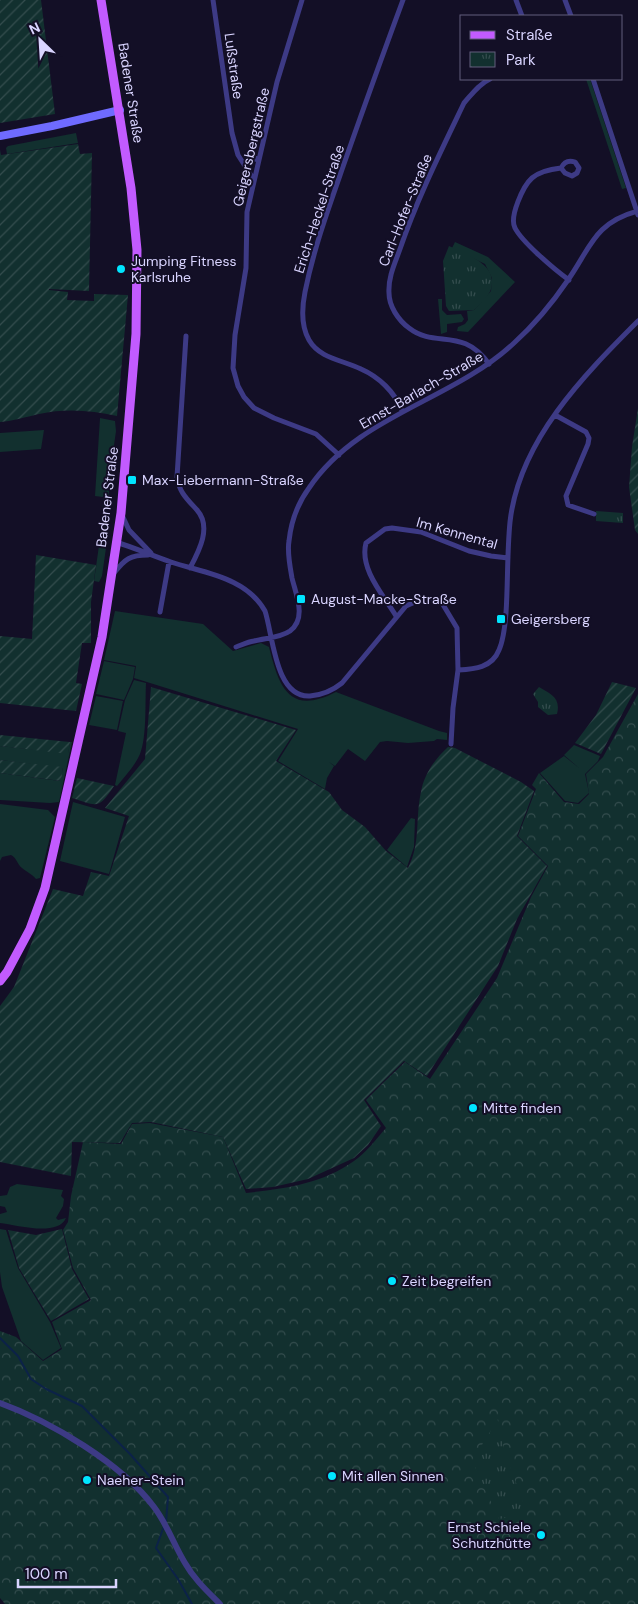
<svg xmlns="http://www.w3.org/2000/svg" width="638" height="1604" font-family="'DM Sans',sans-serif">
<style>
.grass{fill:#12302f}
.forest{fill:url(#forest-crowns)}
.park{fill:url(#park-tufts)}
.garden{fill:url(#garden-furrows)}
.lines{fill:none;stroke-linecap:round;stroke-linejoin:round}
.stream{stroke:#0c2248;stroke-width:2}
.minor{stroke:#3d3a85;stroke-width:5}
.tertiary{stroke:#3d3a85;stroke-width:6}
.secondary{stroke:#6f6bff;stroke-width:8}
.primary{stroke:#c25bff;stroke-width:9}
.poi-dot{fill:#00e5ff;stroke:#130f26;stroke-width:2}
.labels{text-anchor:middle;stroke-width:4;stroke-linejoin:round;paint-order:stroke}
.street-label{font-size:14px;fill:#d9d4ff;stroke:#130f26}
.poi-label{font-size:14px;fill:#d9d4ff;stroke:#130f26;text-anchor:start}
</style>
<defs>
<pattern id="forest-crowns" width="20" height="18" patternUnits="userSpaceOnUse" patternTransform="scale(1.25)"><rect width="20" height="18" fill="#12302f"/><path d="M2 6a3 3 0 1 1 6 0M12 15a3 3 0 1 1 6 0" fill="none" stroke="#344d4e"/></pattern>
<pattern id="park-tufts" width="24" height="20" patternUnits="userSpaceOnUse" patternTransform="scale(1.25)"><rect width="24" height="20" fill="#12302f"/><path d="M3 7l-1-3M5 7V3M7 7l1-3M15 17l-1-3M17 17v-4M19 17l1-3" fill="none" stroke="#344d4e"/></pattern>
<pattern id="garden-furrows" width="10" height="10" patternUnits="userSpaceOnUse" patternTransform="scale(1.25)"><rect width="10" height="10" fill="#12302f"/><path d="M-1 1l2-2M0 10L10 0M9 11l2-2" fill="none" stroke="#344d4e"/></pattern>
</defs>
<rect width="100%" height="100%" fill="#130f26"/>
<!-- grass -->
<path class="grass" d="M586 79H590L626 188 622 189Z
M76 133 78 143 7 154 6 148 8 146Z
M455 242 488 257 515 282 468 332 457 331 458 327 465 324 468 320 467 311 474 310 491 291 492 278 485 264 452 248Z
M438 299H442V310L447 315 461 314 464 319 462 322 447 324V332L441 334Z
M100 418 115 421 116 431 109 481V527L102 576 99 582 94 581 102 524 103 497 95 496Z
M44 430 41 449 0 452V433Z
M115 611 203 624 233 651 261 643 269 647C279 687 289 716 336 692L439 731 447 733V740L437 739 434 741 408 743 387 741 380 742 365 761 348 749 335 766 329 762 334 766 327 778 325 789 278 761 298 729 134 678 136 666 104 660Z
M104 661 135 667 133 679 124 700 96 694Z
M134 680 146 683C145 702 147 737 140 754 135 766 125 776 117 786L115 785 126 733 118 731 125 700Z
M96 696 123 701 117 730 89 725Z
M70 742H72L59 802 50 803 0 800V773L60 781 63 768 0 760V746L68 753Z
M574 745 600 756 598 761 585 774 589 793 578 803 565 801 540 773 564 756 579 768 564 755Z
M73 802 125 817 109 874 60 861Z
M0 804 48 810 55 817 40 878 36 879C32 874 27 872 22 868 17 864 17 858 11 855L2 857 0 861Z
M411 818 415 819 414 847 407 867 387 850Z
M17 1184 63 1190 61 1196 64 1199 63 1206 56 1218 58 1220 66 1218C58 1237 16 1225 0 1223V1214L7 1212 5 1207 0 1206V1196L7 1195 10 1187Z
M0 1229 6 1230 18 1268 50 1322 61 1348 43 1360 21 1341 2 1287 0 1272Z"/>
<!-- forest -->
<path class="forest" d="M638 694V1604H5L0 1598V1331L16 1337 43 1361 62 1349 52 1322 91 1300 73 1268 63 1230 68 1222 71 1196 83 1142 121 1144 132 1124 150 1123 223 1137 246 1193C283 1189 322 1184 354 1161 366 1153 376 1139 386 1128L366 1100 385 1081 405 1062 430 1079 497 978 531 897 548 866 518 836 536 789 532 785 539 773 564 802 579 804 589 794 586 774 603 757Z"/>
<!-- park -->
<path class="park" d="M449 246C467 255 498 264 491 289 489 296 479 305 474 310L449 311 446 306 443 261Z
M596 511 623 513V523L596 521Z
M539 687C551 694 561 698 557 714L548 715 538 707V702L533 694Z
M498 1419 503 1447 526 1510 516 1516 499 1519 474 1465 477 1453Z"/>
<!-- garden -->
<path class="garden" d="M0 0H41L55 114 0 123Z
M78 144 80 154 92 153 89 291 49 289V290L68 292 67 300 94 301V294L128 295 117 416C91 410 65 408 39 414 25 417 14 421 0 422V150L1 155Z
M638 408V534L635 530 629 487 632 447Z
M36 555 96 565 91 602V643H82L76 683 82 684 76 711 0 703V636L32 639Z
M612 682 636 688 601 754 575 743 596 715Z
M151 687 296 730 276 761 329 792 342 810 365 827 386 851 408 868C421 843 415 819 421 792 424 774 435 759 448 747L455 748 521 782 534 791 517 836 547 866 517 919 498 966 427 1076 404 1061 364 1100 381 1126 368 1145 354 1158 308 1179 273 1187 246 1189 223 1137 151 1122 132 1123 120 1143 72 1142 71 1176 0 1162V1006L14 987 53 889 83 896 91 872 109 876 129 816 105 808 145 759Z
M0 735 70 742 68 754 0 746Z
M0 760 63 767 61 781 0 773Z
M77 778 114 786C98 810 98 806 72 798Z
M62 1229 72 1269 89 1299 51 1321 19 1268 8 1230 36 1235Z"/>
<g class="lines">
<!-- stream -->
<path class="stream" d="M0 1338 18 1356 31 1379 46 1389 82 1406 130 1454 168 1497 166 1522
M164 1526 156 1548 178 1579 192 1604"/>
<!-- minor -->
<path class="minor" d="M213 0 232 133 238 155 254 180
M302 0 277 82 247 212 246 268 235 335 233 368 238 386 244 397 254 408 274 418 316 434 339 455
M516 0 522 16
M565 0 571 16
M593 79 638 215
M244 162 259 158
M561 168 565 173 572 176 577 173 579 168 575 162C569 160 564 162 561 168 552 169 539 172 532 178 523 186 509 217 515 228 522 242 555 270 569 280
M186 336 177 477C179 492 187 499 197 510 212 527 199 551 190 568
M489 364C462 326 436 349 409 328 398 320 389 306 389 293 388 277 395 263 400 249 417 199 441 151 464 103 472 94 479 84 490 79
M402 411C395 392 379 377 361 369 343 360 320 359 309 340 301 326 302 307 305 292 314 247 330 204 345 161 364 107 383 54 403 0
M555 415 586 432 589 438 588 444 566 496 568 505 594 514
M122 515 129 530 151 553
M116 542C135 548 153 556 171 562 204 573 246 577 265 611 273 635 275 698 310 696 323 695 332 691 342 683L406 606 424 598 434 599 442 603 457 628 458 670 453 708 451 744
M114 573C125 559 130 555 148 555
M160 612 169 562
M396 616C384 596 359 569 366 543L385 529 392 528 421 532 469 551 491 556 508 558
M236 647C242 645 247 642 254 641 265 638 280 638 290 631 307 618 296 595 292 578 290 567 287 552 289 541 291 522 298 503 309 488 358 415 452 401 514 343 534 325 553 302 568 280 591 247 594 223 638 211
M458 670C474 669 492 668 499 650 504 639 505 625 506 613 508 583 507 552 510 522 519 441 583 376 638 321"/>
<!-- tertiary -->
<path class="tertiary" d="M0 1403C50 1421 122 1464 154 1507 167 1524 174 1545 185 1563 194 1579 207 1591 220 1604"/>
<!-- secondary -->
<path class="secondary" d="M0 136 52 126 120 110"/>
<!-- primary -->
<path class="primary" d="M0 981 7 972 30 929 45 888 102 637 121 513 136 334 137 250 131 188 101 0"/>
</g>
<!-- markers -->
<g class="poi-dot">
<circle cx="121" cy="269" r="5"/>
<rect x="127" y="475" width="10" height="10" rx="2.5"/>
<rect x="296" y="594" width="10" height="10" rx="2.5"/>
<rect x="496" y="614" width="10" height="10" rx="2.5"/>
<circle cx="473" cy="1108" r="5"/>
<circle cx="392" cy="1281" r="5"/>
<circle cx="332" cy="1476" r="5"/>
<circle cx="87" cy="1480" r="5"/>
<circle cx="541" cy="1535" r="5"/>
</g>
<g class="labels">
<!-- street labels -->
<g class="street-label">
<text transform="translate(234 66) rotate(82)" y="5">Lußstraße</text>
<text transform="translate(131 93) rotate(81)" y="5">Badener Straße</text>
<text transform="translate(251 147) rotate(-77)" y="5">Geigersbergstraße</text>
<text transform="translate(319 209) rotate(-72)" y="5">Erich-Heckel-Straße</text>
<text transform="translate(405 210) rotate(-68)" y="5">Carl-Hofer-Straße</text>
<text transform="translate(421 390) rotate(-30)" y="5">Ernst-Barlach-Straße</text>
<text transform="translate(107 497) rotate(-83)" y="5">Badener Straße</text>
<text transform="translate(457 533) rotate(16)" y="5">Im Kennental</text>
</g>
<!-- poi labels -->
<g class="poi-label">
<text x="131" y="266">Jumping Fitness<tspan x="131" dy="16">Karlsruhe</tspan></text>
<text x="142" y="485">Max-Liebermann-Straße</text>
<text x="311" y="604">August-Macke-Straße</text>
<text x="511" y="624">Geigersberg</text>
<text x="483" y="1113">Mitte finden</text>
<text x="402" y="1286">Zeit begreifen</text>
<text x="342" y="1481">Mit allen Sinnen</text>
<text x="97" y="1485">Naeher-Stein</text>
<text x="531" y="1532" text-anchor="end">Ernst Schiele<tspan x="531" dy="16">Schutzhütte</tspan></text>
</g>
</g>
<!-- legend -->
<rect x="460" y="15" width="162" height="65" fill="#130f26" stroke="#625e7d"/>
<rect x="470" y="31" width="25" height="8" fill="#c25bff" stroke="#625e7d"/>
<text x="506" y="40" font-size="15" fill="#d9d4ff">Straße</text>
<rect x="470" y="52" width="25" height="15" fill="url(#park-tufts)" stroke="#625e7d"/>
<text x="506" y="65" font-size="15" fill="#d9d4ff">Park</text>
<!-- north arrow -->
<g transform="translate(40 40) rotate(335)" stroke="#130f26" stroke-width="4" paint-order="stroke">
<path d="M0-4L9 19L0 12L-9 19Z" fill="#d9d4ff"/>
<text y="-8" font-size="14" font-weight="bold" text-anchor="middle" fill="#d9d4ff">N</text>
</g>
<!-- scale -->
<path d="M18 1579v8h98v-8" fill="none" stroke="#d9d4ff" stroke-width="2.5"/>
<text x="25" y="1579" font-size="15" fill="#d9d4ff" stroke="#130f26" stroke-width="4" paint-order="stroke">100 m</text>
</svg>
